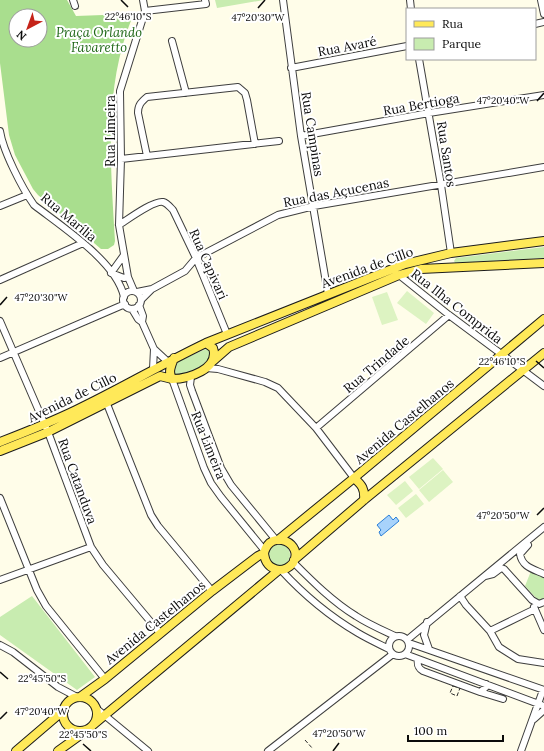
<svg xmlns="http://www.w3.org/2000/svg" width="544" height="751" font-family="Lora,serif">
<style>
.green{fill:#c8ecb0}
.forest{fill:#a9de8e;fill-rule:evenodd}
.pitch{fill:#ddf3c2}
.water{fill:#a8d3fb;stroke:#2a7fd8}
.lines{fill:none;stroke-linecap:round;stroke-linejoin:round}
.minor-casing{stroke:#3e3e3e;stroke-width:8}
.major-casing{stroke:#1c1c1c;stroke-width:10}
.path{stroke:#2d2d2d;stroke-width:1;stroke-dasharray:4 2;stroke-linecap:butt}
.minor{stroke:#fff;stroke-width:6}
.major{stroke:#ffe959;stroke-width:8}
.ticks{fill:none;stroke:#0b0b0b;stroke-width:1.5}
.labels{text-anchor:middle;stroke-width:4;stroke-linejoin:round;paint-order:stroke}
.park-label{font-size:13px;font-style:italic;fill:#1f6717;stroke:#fff}
.street-label{font-size:13px;fill:#0b0b0b;stroke:#fff}
.ticks-label{font-size:10px;text-anchor:middle;fill:#0b0b0b;stroke:#fff;stroke-width:4;stroke-linejoin:round;paint-order:stroke}
</style>
<rect width="100%" height="100%" fill="#fffde9"/>
<!-- green -->
<path class="green" d="M215 0H264L217 8Z
M544 247V258L455 263 454 261 456 258Z
M206 349 209 350 212 355C202 369 194 371 178 375L175 374 173 369 177 362Z
M268 555a11 11 0 1 1 22 0a11 11 0 1 1-22 0Z
M531 571 544 578V598L541 600 537 599 525 586Z
M32 596 95 677 77 690 0 635V617Z"/>
<!-- forest -->
<path class="forest" d="M0 0H67L76 16 130 14 132 18C103 89 111 165 115 241L114 245 108 249H101L38 195 33 189 15 155 9 135 0 63ZM16 16H40V40H16Z"/>
<!-- pitch -->
<path class="pitch" d="M407 291 434 313 426 324 397 303Z
M387 292 398 320 382 325 372 297Z
M433 458 443 469 419 489 409 477Z
M443 470 453 482 429 502 419 490Z
M405 481 413 491 396 505 387 495Z
M416 494 424 504 406 518 398 508Z"/>
<!-- water -->
<path class="water" d="M389 515 393 520 396 517 399 521 381 536 379 532 381 530 377 525Z"/>
<g class="lines">
<!-- minor casing -->
<g class="minor-casing">
<path id="minor" d="M73 0 75 6
M283 0 301 136 328 294
M410 0 411 9
M541 0 544 14
M145 11 206 4 205 0
M535 24 544 22
M172 41 186 93
M419 59 441 185 451 253
M291 68 407 46
M0 131C3 151 22 188 34 205 61 226 117 262 124 297
M301 136 429 113 544 95
M147 156 138 113C138 105 141 102 147 97L238 87 245 93 247 100 255 144
M121 159 279 141
M0 206 27 195
M119 225C127 220 154 200 163 202 167 203 170 207 173 210L196 258 227 334
M111 273 124 255
M111 273 124 278 128 277
M399 275 449 315 544 386
M0 280 83 243
M152 289 185 271 196 258 278 215 314 206 544 167
M134 291 128 277 119 225 121 159 120 91 145 11 143 0
M123 300a9 9 0 1 1 18 0a9 9 0 1 1-18 0Z
M137 292 152 289 141 300
M139 305 143 316 142 322
M132 309 138 319 142 322 154 349 168 362
M0 321 48 432 91 547 103 565 160 633
M0 358 125 304
M206 368 218 369 265 382 278 388 316 428 354 478
M153 369 154 349
M191 377 190 385 192 391 221 468 231 485 276 540
M172 379 204 468 211 483 221 497 265 551
M107 404 151 515 158 526 212 591
M316 428 449 315
M0 498 37 590 46 606 105 679
M528 545 520 554C522 567 533 569 544 574
M293 562C313 582 333 602 356 616 368 624 382 630 395 636
M281 570C304 595 329 616 358 633 368 639 379 644 389 649
M485 576 493 574 501 568 504 569 532 600 539 604 544 602
M0 580 91 547
M460 596 466 605 490 631 535 609
M534 607 544 630
M427 622 424 635 429 649
M490 631 499 647 518 659 544 663
M389 646a10 10 0 1 1 20 0a10 10 0 1 1-20 0Z
M407 640 544 527
M409 643 544 690
M0 645 13 652 58 687 77 697
M405 654 544 706
M418 659C417 665 418 668 423 671L480 692 485 688 486 684
M480 692 503 699
M97 709 148 751
M534 719 544 710
M268 751 393 654
M521 751 543 690"/>
</g>
<!-- major casing -->
<g class="major-casing">
<path id="major" d="M206 343 405 264 451 253 544 241
M213 361 229 347 399 275 421 269 544 263
M0 442C26 432 51 422 76 410 120 389 162 364 206 343L213 348C220 369 188 379 172 379 168 372 171 366 174 358
M0 451 48 432 160 376 172 379
M354 478C362 485 365 489 364 500
M278 540 354 478 544 319
M294 560 364 500 544 353
M80 697 105 679 212 591 258 556 264 553
M63 714a17 17 0 1 1 34 0a17 17 0 1 1-34 0Z
M93 725 279 570C284 570 289 568 293 563 305 544 271 527 264 553 265 563 269 568 279 570
M16 751 64 710
M58 751 86 731"/>
</g>
<!-- path -->
<path class="path" d="M453 686 460 688 457 696 450 693Z
M305 740 313 749"/>
<!-- minor -->
<use href="#minor" class="minor"/>
<!-- major -->
<use href="#major" class="major"/>
</g>
<!-- ticks -->
<path class="ticks" d="M121 0 128 7M258 8 265 0M537 101 544 93M0 305 7 297M536 361 544 368M537 515 544 508M0 672 8 679M0 719 7 712M83 744 91 751M333 751 339 743"/>
<g class="labels">
<!-- park labels -->
<g class="park-label">
<text x="99" y="37">Praça Orlando<tspan x="99" dy="15">Favaretto</tspan></text>
</g>
<!-- street labels -->
<g class="street-label">
<text transform="translate(347 46) rotate(-11)" y="5">Rua Avaré</text>
<text transform="translate(421 104) rotate(-10)" y="5">Rua Bertioga</text>
<text transform="translate(110 131) rotate(-90)" y="5">Rua Limeira</text>
<text transform="translate(313 134) rotate(81)" y="5">Rua Campinas</text>
<text transform="translate(447 154) rotate(81)" y="5">Rua Santos</text>
<text transform="translate(336 192) rotate(-11)" y="5">Rua das Açucenas</text>
<text transform="translate(69 217) rotate(40)" y="5">Rua Marília</text>
<text transform="translate(209 264) rotate(66)" y="5">Rua Capivari</text>
<text transform="translate(367 267) rotate(-20)" y="5">Avenida de Cillo</text>
<text transform="translate(457 306) rotate(38)" y="5">Rua Ilha Comprida</text>
<text transform="translate(376 364) rotate(-40)" y="5">Rua Trindade</text>
<text transform="translate(72 397) rotate(-26)" y="5">Avenida de Cillo</text>
<text transform="translate(404 421) rotate(-40)" y="5">Avenida Castelhanos</text>
<text transform="translate(209 445) rotate(68)" y="5">Rua Limeira</text>
<text transform="translate(78 481) rotate(70)" y="5">Rua Catanduva</text>
<text transform="translate(155 622) rotate(-39)" y="5">Avenida Castelhanos</text>
</g>
</g>
<g class="ticks-label">
<text x="128" y="20">22°46'10"S</text>
<text x="258" y="21">47°20'30"W</text>
<text x="503" y="104">47°20'40"W</text>
<text x="41" y="301">47°20'30"W</text>
<text x="502" y="365">22°46'10"S</text>
<text x="503" y="519">47°20'50"W</text>
<text x="42" y="682">22°45'50"S</text>
<text x="41" y="715">47°20'40"W</text>
<text x="339" y="737">47°20'50"W</text>
<text x="83" y="738">22°45'50"S</text>
</g>
<!-- legend -->
<rect x="406" y="8" width="130" height="52" fill="#ffffff" stroke="#9d9d9d"/>
<rect x="414" y="21" width="20" height="6" fill="#ffe959" stroke="#9d9d9d"/>
<text x="442" y="28" font-size="12" fill="#0b0b0b">Rua</text>
<rect x="414" y="38" width="20" height="12" fill="#c8ecb0" stroke="#9d9d9d"/>
<text x="442" y="48" font-size="12" fill="#0b0b0b">Parque</text>
<!-- north arrow -->
<g transform="translate(28 28) rotate(221)"><circle r="19" fill="#ffffff" stroke="#9d9d9d"/>
<path d="M0-3L7 15L0 10L-7 15Z" fill="#c52319"/>
<text y="-6" font-size="11" font-weight="bold" text-anchor="middle" fill="#0b0b0b">N</text>
</g>
<!-- scale -->
<path d="M408 735v6h95v-6" fill="none" stroke="#0b0b0b" stroke-width="2"/>
<text x="414" y="735" font-size="12" fill="#0b0b0b" stroke="#ffffff" stroke-width="3" paint-order="stroke">100 m</text>
</svg>
